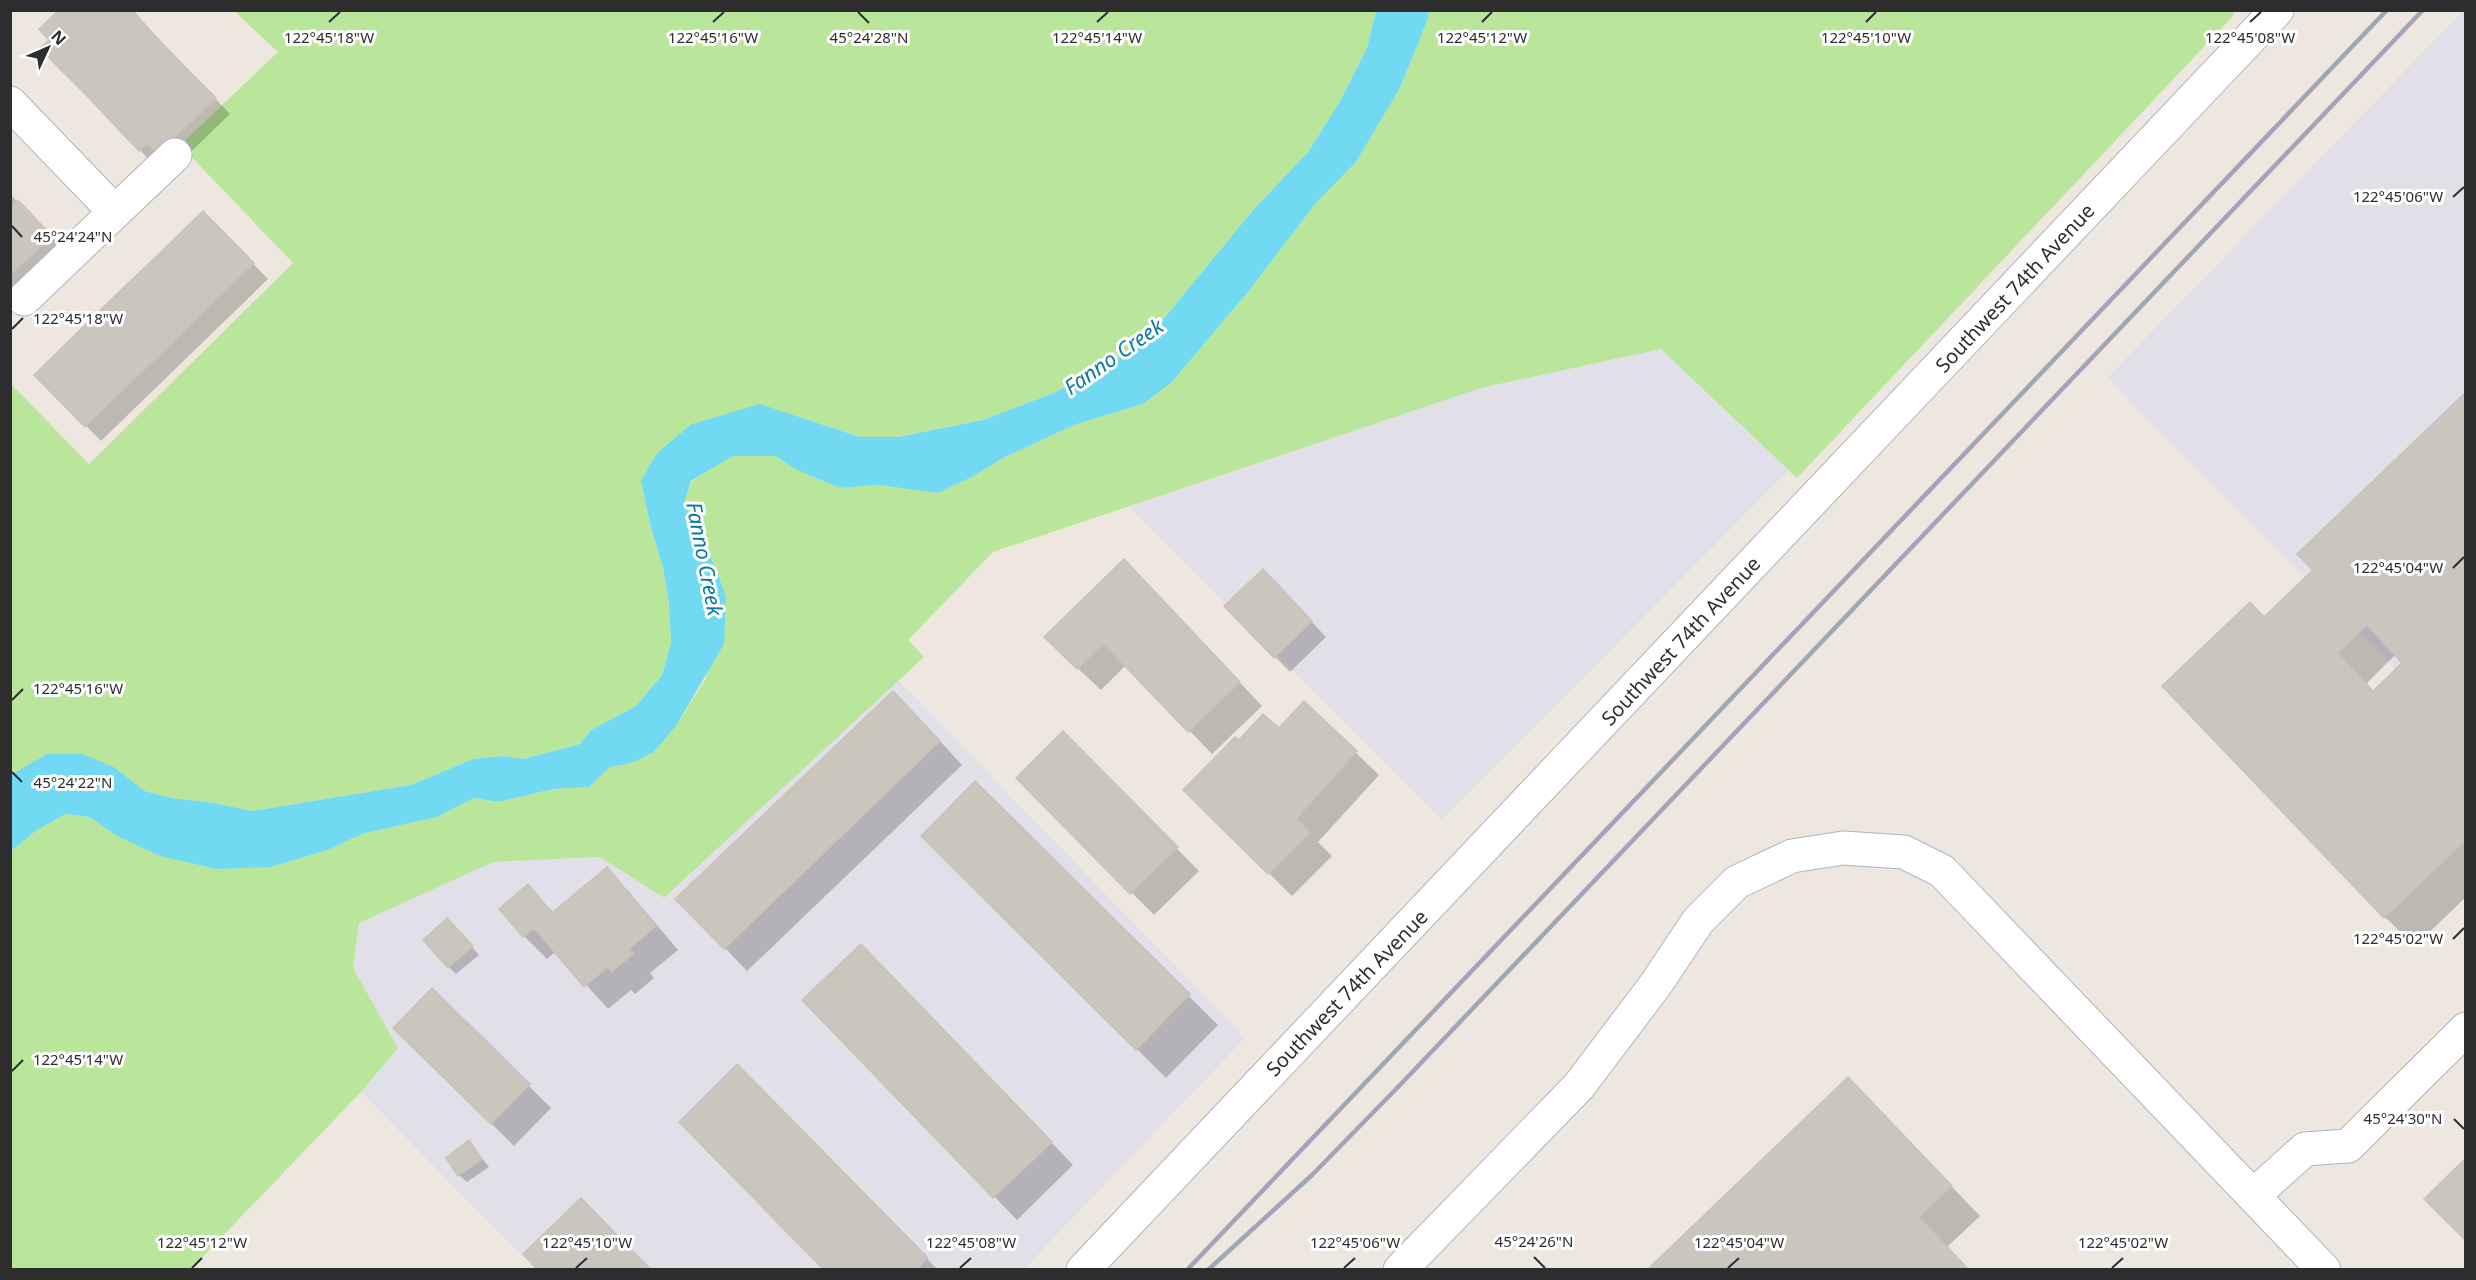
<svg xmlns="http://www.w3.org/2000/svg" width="2476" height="1280" font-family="'Noto Sans',sans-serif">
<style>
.industrial{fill:#e1dfe7}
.green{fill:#bae69b}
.water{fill:#71daf2}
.shadow{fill:#0003;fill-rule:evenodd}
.building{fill:#cac5bd;stroke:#cac2b8;stroke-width:1.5;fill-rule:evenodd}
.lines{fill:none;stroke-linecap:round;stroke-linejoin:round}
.minor-casing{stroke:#afb3bd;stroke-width:35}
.minor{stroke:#fff;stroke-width:33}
.rail{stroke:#a1a6b7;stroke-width:4.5}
.ticks{fill:none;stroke:#2d2d2d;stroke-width:2}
.labels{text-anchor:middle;stroke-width:6;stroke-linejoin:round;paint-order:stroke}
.street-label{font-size:20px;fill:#2d2d2d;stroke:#fff}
.water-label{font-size:21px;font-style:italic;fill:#0a7aa3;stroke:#fff}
.ticks-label{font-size:15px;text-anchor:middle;fill:#2d2d2d;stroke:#fff;stroke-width:6;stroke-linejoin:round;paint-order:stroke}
</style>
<rect width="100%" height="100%" fill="#eee7df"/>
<!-- industrial -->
<path class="industrial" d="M2463 11H2465V739L2107 378Z
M1662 349 1789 470 1442 820 1129 507 1481 388Z
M898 680 1245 1038 1024 1269H535L361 1092 398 1048 353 968 359 923 493 862 600 857 663 898Z"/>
<!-- green -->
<path class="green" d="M234 11H1376L1367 48 1339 103 1308 152 1254 209 1147 339 1102 369 1051 394 983 420 898 437H860L805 419 641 481 650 524 663 568 669 604 671 643 662 675 636 706 591 730 580 744 523 759 503 756 473 759 411 785 253 811 214 803 171 798 145 791 114 767 11 775 10 383 89 464 293 263 180 145 278 52Z
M1429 11H2235L2232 17 1797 478 1661 349 1481 388 993 552 908 640 924 657 664 898 600 857 493 862 359 923 353 968 398 1048 361 1092 191 1269 11 1270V851L37 830 66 814 89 817 117 836 271 867 328 850 362 834 437 817 474 798 499 802 553 789 589 787 610 767 632 763 654 752 676 726 706 678 726 596 713 562 684 502 691 482 732 456H775L799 471 840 488 878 485 938 493 972 477 1003 458 1074 425 1143 404 1171 383 1248 292 1316 203 1356 162 1400 88 1428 19Z"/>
<!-- water -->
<path class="water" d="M1376 11H1429L1428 19 1400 88 1356 162 1316 203 1248 292 1171 383 1143 404 1074 425 1003 458 972 477 938 493 878 485 840 488 799 471 775 456H733L691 481 684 503 713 562 726 596 724 644 676 726 654 752 632 763 610 767 589 787 553 789 499 802 474 798 437 817 362 834 328 850 271 867 217 869 160 856 117 836 89 817 66 814 37 830 11 851V775L47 754H82L114 767 145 791 171 798 214 803 253 811 411 785 473 759 503 756 523 759 580 744 591 730 636 706 662 675 671 643 669 604 663 568 650 524 641 481 657 453 692 424 760 404 860 437H898L983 420 1051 394 1102 369 1147 339 1254 209 1308 152 1339 103 1367 48Z"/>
<!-- shadow -->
<path class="shadow" d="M130 10 230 114 174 168 155 166 43 48Z
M10 194 66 252 10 306Z
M203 213 268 279 101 441 36 375Z
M2466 394V897L2415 946 2385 917 2264 619 2315 570ZM2396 654 2404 663 2374 692 2366 684Z
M1147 584 1262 706 1212 754 1126 665 1101 690 1069 660Z
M1278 586 1326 637 1290 672 1226 606Z
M1304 703 1379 775 1318 842 1332 856 1292 896 1185 790 1239 743 1279 730Z
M916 715 962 765 747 971 725 948Z
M1063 733 1199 871 1154 915 1018 778Z
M975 783 1218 1025 1166 1078 923 836Z
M607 869 629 892 678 950 650 973 654 978 635 994 631 990 608 1009 556 951 547 959 524 936 527 886 554 913Z
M455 927 479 955 456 974 449 967Z
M884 969 1073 1165 1017 1220 805 1000Z
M432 990 551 1108 514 1146 395 1028Z
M737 1067 938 1270H826Z
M1877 1109 1980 1216 1947 1247 1649 1270Z
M469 1142 489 1167 467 1182 459 1175Z"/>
<!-- building -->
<path class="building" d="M59 10H122L60 69 40 48 49 40 39 29Z
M122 10H132L156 37 90 99 60 69Z
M156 37 185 67 119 130 90 99Z
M185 67 216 98 157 154 147 143 139 151 119 130Z
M18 200 52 236 10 275V207Z
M203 211 254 263 211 304 161 252Z
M161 252 211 304 170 345 118 293Z
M118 293 170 345 127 386 77 333Z
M77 333 127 386 85 427 34 375Z
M2466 392V840L2384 918 2162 686 2250 602 2264 617 2313 570 2297 554ZM2367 625 2402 663 2373 691 2338 653Z
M1124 559 1240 682 1188 732 1103 643 1077 669 1044 637Z
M1263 569 1312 621 1274 658 1224 606Z
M893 691 940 741 724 949 675 899Z
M1304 701 1357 751 1296 819 1310 832 1268 874 1183 790 1235 737 1239 740 1263 714 1279 728Z
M1063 731 1178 847 1130 894 1016 778Z
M975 781 1190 994 1136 1050 921 836Z
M607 867 656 926 629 949 633 954 611 972 608 967 584 987 534 928 523 937 499 909 528 884 552 913Z
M447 918 473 946 448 968 423 940Z
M861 944 1052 1142 993 1198 802 1000Z
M432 988 530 1084 491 1124 393 1028Z
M737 1064 928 1258 916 1270H824L679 1122Z
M1848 1077 1952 1186 1919 1217 1969 1270H1647Z
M469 1140 482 1159 458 1176 446 1158Z
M2466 1158V1241L2424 1199Z
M581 1198 651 1270H538L523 1254Z"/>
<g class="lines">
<!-- minor casing -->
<g class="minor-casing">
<path id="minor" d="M10 103 115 212 24 299
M115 212 175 155
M2253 1196 2305 1149 2348 1146 2466 1029
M1083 1270 2277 10
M1400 1270 1579 1086 1656 984 1698 921 1737 882 1792 856 1843 848 1904 852 1942 871 2324 1270"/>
</g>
<!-- minor -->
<use href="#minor" class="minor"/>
<!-- rail -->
<path class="rail" d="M1187 1270 2387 10
M1208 1270 1312 1175 1399 1086 2423 10"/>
</g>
<!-- ticks -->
<path class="ticks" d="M858 12 869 23M329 22 340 12M713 22 724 12M1097 22 1108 12M1482 22 1492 12M1866 22 1876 12M2250 22 2261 12M2453 197 2464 187M12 226 22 237M12 329 23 318M2453 568 2464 557M12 700 23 689M12 772 22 782M2453 939 2464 928M12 1071 23 1060M2454 1119 2464 1129M1534 1257 1545 1268M192 1268 202 1258M576 1268 587 1258M960 1268 971 1258M1344 1268 1355 1258M1728 1268 1739 1258M2112 1268 2123 1258"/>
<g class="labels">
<!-- street labels -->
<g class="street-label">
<text transform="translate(2015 288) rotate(-47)" y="7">Southwest 74th Avenue</text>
<text transform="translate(1681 641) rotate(-47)" y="7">Southwest 74th Avenue</text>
<text transform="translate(1347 993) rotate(-46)" y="7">Southwest 74th Avenue</text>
</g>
<!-- water labels -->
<g class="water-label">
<text transform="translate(1114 357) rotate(-35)" y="7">Fanno Creek</text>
<text transform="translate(704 559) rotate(79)" y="7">Fanno Creek</text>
</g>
</g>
<g class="ticks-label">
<text x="329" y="43">122°45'18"W</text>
<text x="713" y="43">122°45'16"W</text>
<text x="1097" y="43">122°45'14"W</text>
<text x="1482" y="43">122°45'12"W</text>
<text x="1866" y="43">122°45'10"W</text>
<text x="2250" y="43">122°45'08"W</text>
<text x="869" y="43">45°24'28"N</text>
<text x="2398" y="202">122°45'06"W</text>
<text x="73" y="242">45°24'24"N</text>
<text x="78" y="324">122°45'18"W</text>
<text x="2398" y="573">122°45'04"W</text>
<text x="78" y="694">122°45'16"W</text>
<text x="73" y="788">45°24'22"N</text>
<text x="2398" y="944">122°45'02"W</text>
<text x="78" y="1065">122°45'14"W</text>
<text x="2403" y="1124">45°24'30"N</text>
<text x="1534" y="1247">45°24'26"N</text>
<text x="202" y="1248">122°45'12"W</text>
<text x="587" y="1248">122°45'10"W</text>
<text x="971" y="1248">122°45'08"W</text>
<text x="1355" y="1248">122°45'06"W</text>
<text x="1739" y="1248">122°45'04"W</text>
<text x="2123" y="1248">122°45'02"W</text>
</g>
<!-- border -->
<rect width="2476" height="1280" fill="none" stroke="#2d2d2d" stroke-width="24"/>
<!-- north arrow -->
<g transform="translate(48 48) rotate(46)" stroke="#ffffff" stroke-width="4.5" paint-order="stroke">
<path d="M0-4.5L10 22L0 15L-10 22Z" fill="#2d2d2d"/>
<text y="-9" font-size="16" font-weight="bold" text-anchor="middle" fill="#2d2d2d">N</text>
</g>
</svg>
